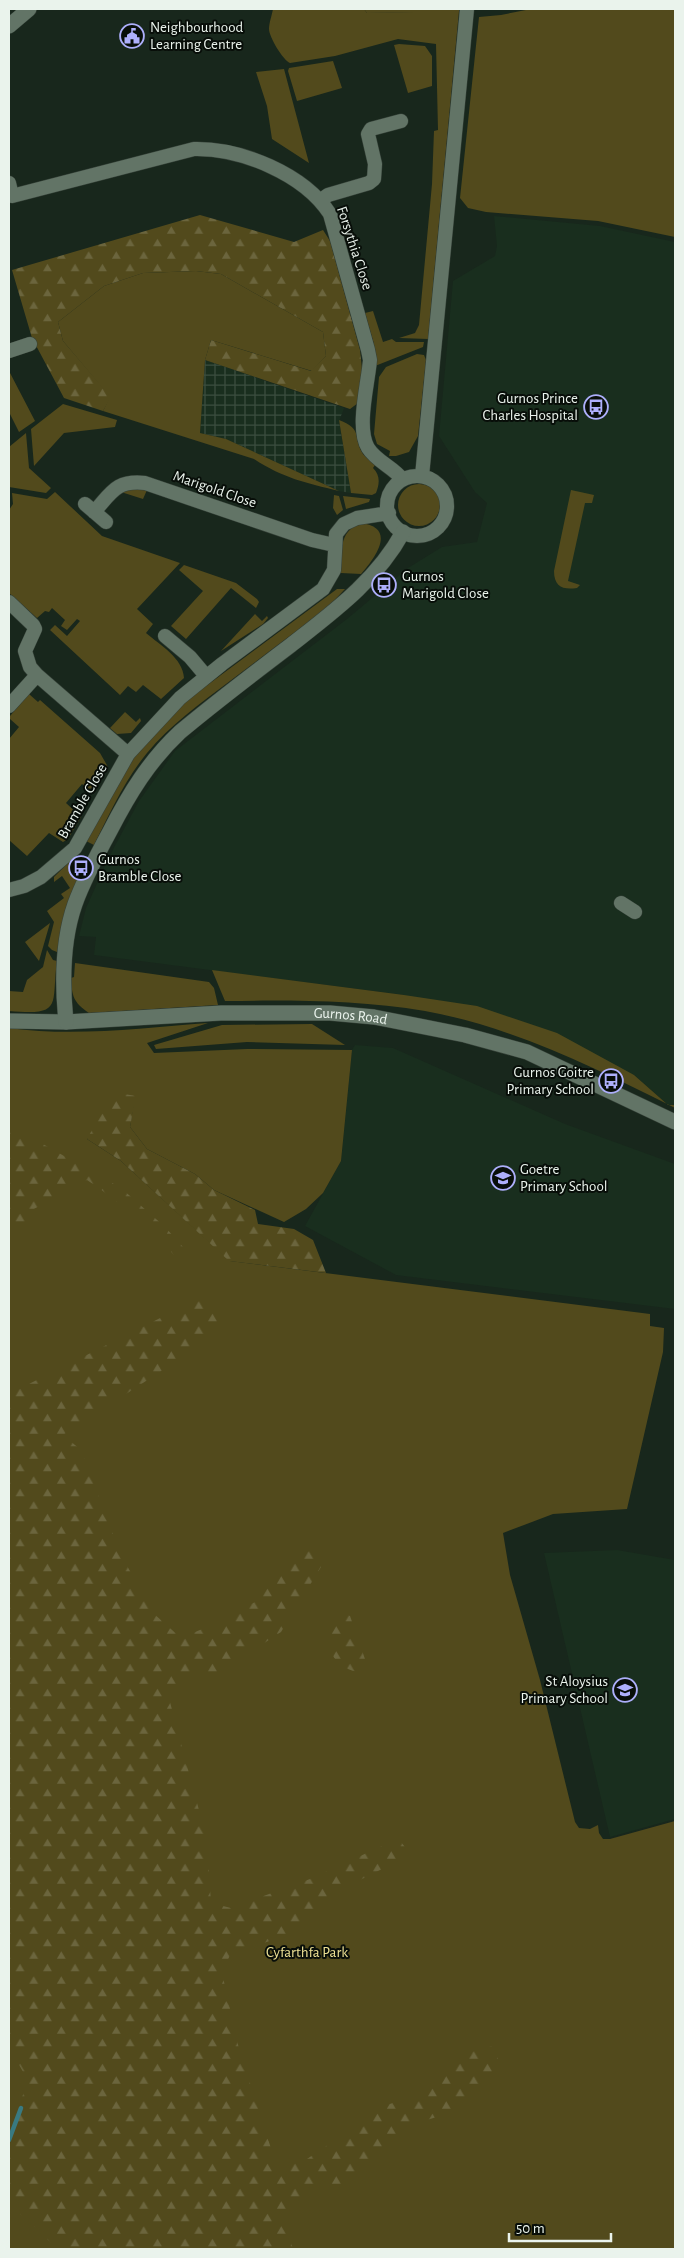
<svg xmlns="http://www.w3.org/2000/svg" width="684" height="2258" font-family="'Alegreya Sans',sans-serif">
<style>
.built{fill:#192e1e}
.industrial{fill:url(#industrial-grid)}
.green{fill:#524a1c}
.forest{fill:url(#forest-firs)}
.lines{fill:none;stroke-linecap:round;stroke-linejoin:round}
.stream{stroke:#397a81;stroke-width:4.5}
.street-casing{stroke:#364239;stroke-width:15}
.secondary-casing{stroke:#364239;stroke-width:16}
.street{stroke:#627466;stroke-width:14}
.secondary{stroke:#627466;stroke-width:15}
.labels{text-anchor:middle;stroke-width:4;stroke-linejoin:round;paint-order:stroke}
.poi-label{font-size:15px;fill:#eaf3ec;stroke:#080e09;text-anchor:start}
.street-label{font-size:15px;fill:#eaf3ec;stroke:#080e09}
.park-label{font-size:15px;fill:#efe295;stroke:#080e09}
</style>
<defs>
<pattern id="industrial-grid" width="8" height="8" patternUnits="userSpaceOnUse" patternTransform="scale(1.25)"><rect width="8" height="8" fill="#192e1e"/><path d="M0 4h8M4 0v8" fill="none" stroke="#3b4d3f"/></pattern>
<pattern id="forest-firs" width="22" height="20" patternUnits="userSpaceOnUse" patternTransform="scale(1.25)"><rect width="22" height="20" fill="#524a1c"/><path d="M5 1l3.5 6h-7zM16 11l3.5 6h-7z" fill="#6b653d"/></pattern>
</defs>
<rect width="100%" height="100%" fill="#18271c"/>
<!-- built -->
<path class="built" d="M494 216 600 226 675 242V1105H668L634 1075 404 995 94 955 96 937 79 936 86 908 109 857 139 801 175 751 347 619 408 568 442 547 477 542 487 503 475 492 439 436 453 281 495 256 497 246Z
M355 1045 393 1048 565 1124 675 1164V1309L396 1275 305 1226 341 1161 352 1050Z
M617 1550 675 1560V1819L610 1837 544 1553Z"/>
<!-- industrial -->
<path class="industrial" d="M205 360 344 408 339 421 351 493 339 491 226 439 200 433Z"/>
<!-- green -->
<path class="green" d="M273 9H364L367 13 459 11 428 339 399 338 415 333 419 325 432 184 434 131 438 130 436 44 398 39 335 56 290 63C283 60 269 37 269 29 269 23 272 15 273 9Z
M531 9H675V237L598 221 486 212 468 208 460 198 479 17 501 15Z
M399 44 425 46 432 56V86L408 93 394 45Z
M333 61 342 88 297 101 288 71 289 68Z
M284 69 309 163 272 139 267 106 256 72Z
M196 271 221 274 323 332 326 356 312 371 211 340 205 360 200 433 226 439 339 491C306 483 283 478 254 459L103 411 110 397 63 341 58 322 104 286 143 273Z
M373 311 383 342 392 339 396 342H424L423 347 375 366 374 344 365 313Z
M417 354 424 355 426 360 418 436 409 452 396 456H389L390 451 377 444 374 434 379 377 386 367Z
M9 371 35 421 19 432 9 412Z
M63 404 117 420 115 427 64 433 34 466 31 429Z
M339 420C364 430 352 436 363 454 366 458 371 461 375 465L373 468C380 475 380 483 376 493L372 495 351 493Z
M26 433 29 468 51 488 46 493 9 487V447Z
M398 505a21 21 0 1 1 42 0a21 21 0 1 1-42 0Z
M135 487 147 490 143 499 121 492Z
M571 490 594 495 592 503H585L568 581 580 585 577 588C563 590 554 587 554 571Z
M55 492 102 536 180 563 137 609 153 624 146 633C160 645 183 658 184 678L161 699 143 685 136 692 128 686 120 695 50 630 55 625 67 636 80 621 77 619 67 630 61 626 65 620 52 608 49 612 45 611 37 618 9 593V510L13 504 12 493 47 499Z
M334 495 339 496 343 510 337 515 333 508Z
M343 496 370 499 369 502 346 509Z
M360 523C398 527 375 558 361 574L341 573C342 551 338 533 360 523Z
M184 565 236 583 257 599 259 602 256 608 231 588 186 639 171 626 203 591 179 570Z
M337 589H345L330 605C297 631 263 656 230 681 201 703 170 725 147 753 124 781 110 813 94 845L86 841 121 775 139 750 162 724 190 698Z
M255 614 262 621 267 616 268 618 263 624 221 651Z
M29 694 38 702 40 700 100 753 108 767 96 787 88 789 82 784 66 803 81 817 68 839 63 842 49 833 27 856 9 840V739L19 727 10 719V716Z
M125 712 136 722 140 718 141 721 131 733 117 734 110 728Z
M74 857 84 864 67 905 57 952 52 950 48 946 54 922 47 911 64 898 61 894 70 888 62 876 54 882V877Z
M50 923 39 961 25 942Z
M47 950 53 960 57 961C51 1005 64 1016 9 1011V991L23 992 27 980 43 967Z
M75 963 209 982 214 988 218 1005 89 1013C73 1002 72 996 71 978L74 977Z
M212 970 404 995 477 1006 557 1033 634 1075 668 1105H675V1108C596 1068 513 1027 425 1011 359 1000 291 1000 225 1001Z
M208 1023 147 1043 154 1053 247 1049 352 1050 341 1161 323 1193 306 1209 284 1222 214 1190 195 1174 147 1149 130 1127 135 1096 87 1139 121 1161 230 1261 650 1314V1326L664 1328 663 1352 627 1509 553 1514 503 1533 510 1575 540 1680 575 1822 579 1828 590 1829 598 1825 599 1833 603 1839H610L675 1821V2249H9V1028C74 1037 143 1028 208 1023Z
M312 1024 345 1045 247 1042 156 1049 154 1045 222 1025Z"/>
<!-- forest -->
<path class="forest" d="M364 9H459V11L455 12 367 13Z
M200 215 294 242 323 230 330 241 360 350 362 369 358 403 350 409 205 360 211 340 311 371 326 356 323 332 221 274 196 271 143 273 104 286 58 322 63 341 111 397 103 411 64 398 32 338 12 270Z
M124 1094 136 1096 130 1127 147 1149 195 1174 214 1190 255 1210 258 1224 294 1229 313 1240 326 1273 229 1261 121 1161 87 1139 106 1105Z
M9 1125 121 1188 165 1227 193 1258 175 1256C148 1226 120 1202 87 1180L32 1210 23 1228H9Z
M202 1297 218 1309 225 1319 212 1338 63 1435 81 1450 120 1553 153 1613 181 1638 207 1627 255 1602 294 1557 308 1545 318 1548 321 1567 281 1632 214 1676H192L167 1691 207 1840 211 1903 231 1908 310 1879 393 1841 401 1842 408 1851 400 1860 338 1891 317 1919 289 1934 230 1955 222 1973 239 2049 276 2164 304 2161 387 2105 427 2091 471 2051 493 2046 502 2070 463 2109 407 2126 348 2183 319 2187 292 2210 282 2212 293 2249H56L43 2234 9 2204V2125L29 2082 11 2051H9V1394Z
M340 1612 350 1616 366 1662 362 1673C332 1668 325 1647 327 1620Z"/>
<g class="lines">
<!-- stream -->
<path class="stream" d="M9 2140 21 2108"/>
<!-- street casing -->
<g class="street-casing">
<path id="street" d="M9 183 12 196 194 149C241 148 304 174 330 214L368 350 370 360C368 384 356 428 368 448 377 462 393 467 402 479
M321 200 328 195 369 183 374 179 375 164 368 134 371 129 401 121
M9 351 30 344
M387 506a30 30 0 1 1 60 0a30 30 0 1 1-60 0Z
M422 476 467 9
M85 504 106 522
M94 512C112 492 116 480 145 483L312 540 334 545
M9 602 33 625 35 629 25 651 30 667 37 675
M165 636 190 657 206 676
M9 706 37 675 128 754
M9 890 24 886 41 877 75 848 128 754 180 698 222 664 323 589 334 570 336 534 344 524 357 518 389 513
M621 903 635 912"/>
</g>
<!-- secondary casing -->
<g class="secondary-casing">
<g id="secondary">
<path d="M9 26 29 9"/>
<path id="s1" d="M9 1021 66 1022 221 1013H330L374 1017 465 1035 527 1052 675 1122"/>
<path d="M66 1022C62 983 62 941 75 904 84 879 97 855 110 831 129 794 149 761 180 732 216 702 254 673 291 645 333 612 377 580 403 532"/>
</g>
</g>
<!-- street -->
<use href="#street" class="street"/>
<!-- secondary -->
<use href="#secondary" class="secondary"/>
</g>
<!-- icons -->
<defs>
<g id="civic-ring" transform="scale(1.25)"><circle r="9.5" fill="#080e09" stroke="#adaffb" stroke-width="1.5"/><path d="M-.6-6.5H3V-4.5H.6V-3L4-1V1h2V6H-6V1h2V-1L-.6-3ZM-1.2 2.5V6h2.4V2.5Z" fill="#adaffb"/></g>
<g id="bus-ring" transform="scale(1.25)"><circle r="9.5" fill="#080e09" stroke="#adaffb" stroke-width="1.5"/><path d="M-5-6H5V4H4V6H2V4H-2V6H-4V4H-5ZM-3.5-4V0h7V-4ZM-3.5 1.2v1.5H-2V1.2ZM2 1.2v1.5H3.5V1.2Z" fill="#adaffb"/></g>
<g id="school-ring" transform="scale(1.25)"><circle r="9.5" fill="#080e09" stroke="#adaffb" stroke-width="1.5"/><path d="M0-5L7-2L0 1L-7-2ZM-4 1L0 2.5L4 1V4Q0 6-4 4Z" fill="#adaffb"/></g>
</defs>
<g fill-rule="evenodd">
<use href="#civic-ring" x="132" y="36"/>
<use href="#bus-ring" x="596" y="407"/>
<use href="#bus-ring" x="384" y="585"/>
<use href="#bus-ring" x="81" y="868"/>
<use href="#bus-ring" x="611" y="1081"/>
<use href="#school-ring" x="503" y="1178"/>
<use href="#school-ring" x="625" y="1690"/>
</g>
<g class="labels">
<!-- poi labels -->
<g class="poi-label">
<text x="150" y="32">Neighbourhood<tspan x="150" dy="17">Learning Centre</tspan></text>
<text x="578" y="403" text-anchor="end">Gurnos Prince<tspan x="578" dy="17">Charles Hospital</tspan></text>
<text x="402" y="581">Gurnos<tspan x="402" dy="17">Marigold Close</tspan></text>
<text x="98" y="864">Gurnos<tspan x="98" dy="17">Bramble Close</tspan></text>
<text x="594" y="1077" text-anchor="end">Gurnos Goitre<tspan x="594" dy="17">Primary School</tspan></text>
<text x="520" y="1174">Goetre<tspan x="520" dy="17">Primary School</tspan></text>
<text x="608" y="1686" text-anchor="end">St Aloysius<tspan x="608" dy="17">Primary School</tspan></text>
</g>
<!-- street labels -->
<g class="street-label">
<text transform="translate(355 248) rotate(72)" y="5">Forsythia Close</text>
<text transform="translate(215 489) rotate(19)" y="5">Marigold Close</text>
<text transform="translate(82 801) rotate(-60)" y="5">Bramble Close</text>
<text dy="5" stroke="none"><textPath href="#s1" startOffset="342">Gurnos Road</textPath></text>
</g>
<!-- park labels -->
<g class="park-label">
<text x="307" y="1957">Cyfarthfa Park</text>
</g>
</g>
<!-- border -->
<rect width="684" height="2258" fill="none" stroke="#eaf3ec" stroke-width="20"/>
<!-- scale -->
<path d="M509 2233v8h102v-8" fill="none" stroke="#eaf3ec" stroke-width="2.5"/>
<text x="516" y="2233" font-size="15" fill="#eaf3ec" stroke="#080e09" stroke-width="4" paint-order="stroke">50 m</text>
</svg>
